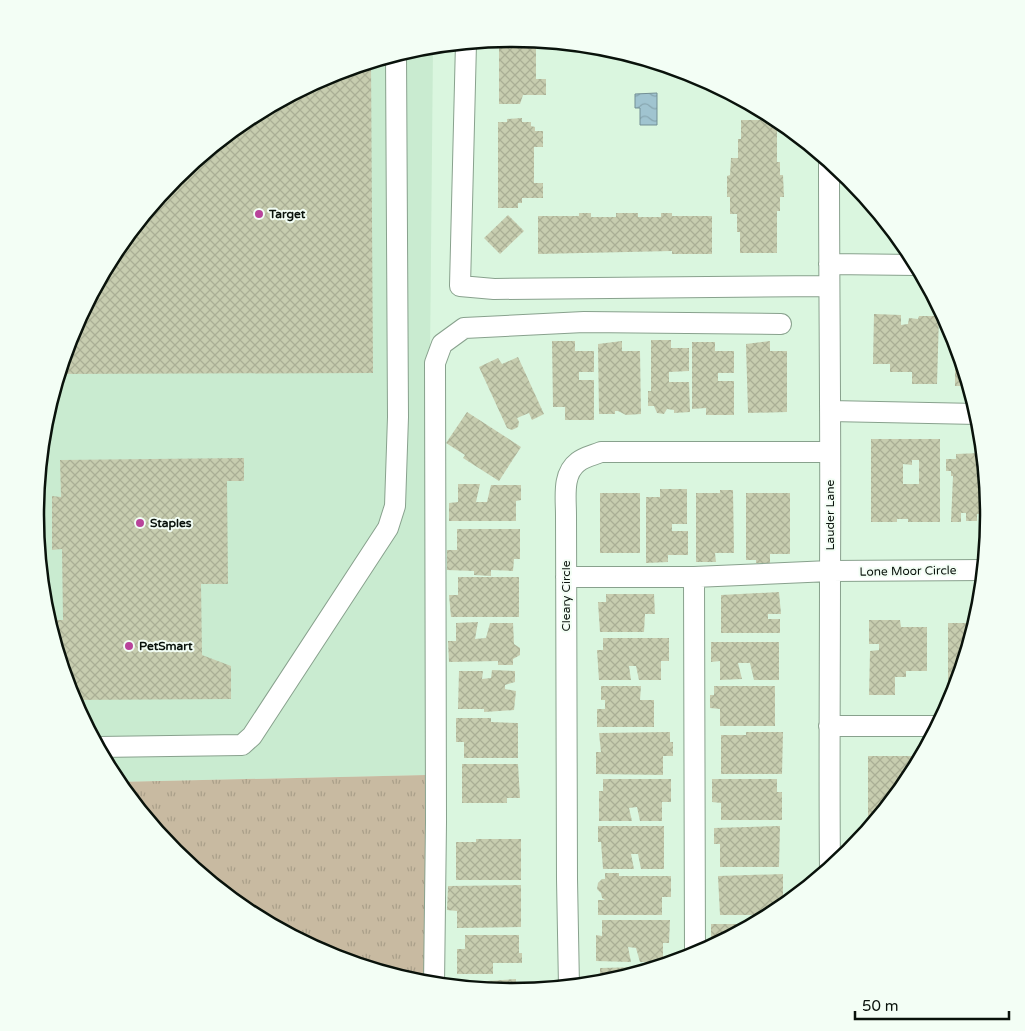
<svg xmlns="http://www.w3.org/2000/svg" width="1025" height="1031" font-family="'Varela Round',sans-serif">
<style>
.built{fill:#c9ebd0}
.grass{fill:url(#grass-tufts)}
.water{fill:url(#water-waves);stroke:#738f95}
.building{fill:url(#building-cross-hatch);fill-rule:evenodd}
.lines{fill:none;stroke-linecap:round;stroke-linejoin:round}
.minor-casing{stroke:#88a18d;stroke-width:22}
.minor{stroke:#fff;stroke-width:20}
.poi-dot{fill:#b8439a;stroke:#f3fef5;stroke-width:2}
.labels{text-anchor:middle;stroke-width:4;stroke-linejoin:round;paint-order:stroke}
.poi-label{font-size:12px;font-weight:bold;fill:#09120b;stroke:#f3fef5;text-anchor:start}
.street-label{font-size:12px;fill:#09120b;stroke:#f3fef5}
.rim{fill:none;stroke:#09120b;stroke-width:2.5}
</style>
<defs>
<pattern id="grass-tufts" width="24" height="20" patternUnits="userSpaceOnUse" patternTransform="scale(1.25)"><rect width="24" height="20" fill="#c8baa1"/><path d="M3 7l-1-3M5 7V3M7 7l1-3M15 17l-1-3M17 17v-4M19 17l1-3" fill="none" stroke="#aa9f89"/></pattern>
<pattern id="water-waves" width="16" height="10" patternUnits="userSpaceOnUse" patternTransform="scale(1.25)"><rect width="16" height="10" fill="#a0c4d0"/><path d="M0 5q4-4 8 0t8 0" fill="none" stroke="#88a7b1"/></pattern>
<pattern id="building-cross-hatch" width="8" height="8" patternUnits="userSpaceOnUse" patternTransform="scale(1.25)"><rect width="8" height="8" fill="#c7cdaf"/><path d="M0 0l8 8M0 8l8-8" fill="none" stroke="#aaaf95"/></pattern>
</defs>
<rect width="100%" height="100%" fill="#daf6df"/>
<!-- built -->
<path class="built" d="M433 46 426 775 116 782 71 698 44 608 35 515 44 422 71 333 116 250 175 178 247 118 330 74 420 47Z"/>
<!-- grass -->
<path class="grass" d="M426 775 427 985 419 984 330 957 247 912 175 853 116 782Z"/>
<!-- water -->
<path class="water" d="M657 93V125H640V108H635V94Z"/>
<!-- building -->
<path class="building" d="M513 38 544 41V42H536V79H546V95H523L520 104H499V39Z
M371 62 373 373 59 374 71 333 116 250 175 178 247 118 330 74Z
M522 118V122H531V126L535 127V131H543V147H534V183H543V198H522V203H518V208H498V122H507V119Z
M741 120H777V162H780V175H783L784 197H780V211H777V253H740V232H737V214H730V197H727V176L730 175 731 158H738V139H741Z
M579 213H591V217H616V213H638V217H661V213H672V216H712V254H672V251L538 254V216H579Z
M508 215 524 231 500 254 484 238Z
M874 314 901 315V325L908 324 909 318 918 319 919 316H939L937 384H912V372H890V364H873Z
M955 338 970 386H955Z
M651 340H671V348H689V371L669 372V382H689L690 412 674 413V410L667 409 664 414 657 413 654 406H648V391H651Z
M552 341H575V351H594V372H579V380H594V420H565V407H553Z
M622 341V351H640L641 414 626 415 618 411H615V414H599L598 344Z
M770 341V351H787V412L748 413 746 344Z
M692 342H715V351H734V373H718V381H734V415H706V408L692 409Z
M518 357 544 414 532 420 529 413 517 418 519 422 518 427 512 430 507 428 479 367 498 358 502 364Z
M467 412 521 447 499 481 463 458 465 455 446 443Z
M871 439H940V522H908V519H897V522H871ZM912 460H919V484H903V464L912 465Z
M981 453V458H984L990 516 989 522H982V514H977V521H966V513H961V522H951L953 476H951V471H946V459H956V454Z
M244 458V481H227L228 584H201L202 655 231 666V699L72 700 53 636V620H63L62 549 52 550V496L61 497 60 460Z
M458 484H480L476 502H487L491 485H521V500L516 501V521H449V503L458 502Z
M660 489H687V524H672V531H688V555H668V562L646 563V497H660Z
M720 490H733L734 553H715L716 562H696V493H720Z
M600 493H640V553H600Z
M746 493H790V554H770V563H756V560H746Z
M457 529H520V559H514L513 571 491 570V576L474 575V571L447 570V550H457Z
M458 577H519V617H451L449 595H458Z
M779 592 781 614H768V619H780V633H721V595Z
M606 594H654L655 614H645L644 632H600L598 602H606Z
M869 620H900L901 627H927V671H906V677H895V695H869L870 651 879 650V644H869Z
M478 622 475 639 486 638 490 623H513L514 644 520 648V655L513 659V665H498V661L449 662 448 641H456V623Z
M948 623H970V627H975L958 682H948Z
M603 638H669V661H661V680H639L636 666H629L631 680H599L597 650H603Z
M711 642H779V680H754L750 663H738L742 679 720 680V661L711 662Z
M492 670 515 671V682L505 685V689L516 691 514 710 484 712V709H458L459 671H483L482 679 491 678Z
M601 686H641L640 700H654V727H597V709H605V700H601Z
M714 686H775V726H720V709L710 708V695H714Z
M456 718H491V722L518 723V758H464V742H456Z
M670 732V742H673V756H663V775L596 774V752H601L599 733Z
M746 732H783L782 774H721V735H746Z
M868 756H923L909 781 880 816H868Z
M462 764H518L520 798H507V803H462Z
M603 779H671V802H662V821H640L637 807 629 808 632 821H599V791H603Z
M712 779H777V792H782V820H721V803L712 802Z
M598 826H664V869H641L638 854H631L634 869H603L601 842H598Z
M780 826 779 867H720V844H714V828Z
M476 839H521V880H456V842H476Z
M605 873H619V876H671V897H662V915H598V900H605L602 898 601 893 597 889 598 883 602 879H605Z
M783 874V897H779V911L778 913 774 915H720L718 876Z
M521 885V927L457 928V911L447 910 448 886Z
M602 920H670L669 943H663V962H640L636 948 628 947 631 962 596 961V935L602 936Z
M753 921H763L720 943H711V924H753Z
M465 935H519V953H522V963H493V974H457V949H465Z
M641 967 640 974 605 984H604V982H600V968Z
M516 979V987H520V992L512 993 457 987V983Z"/>
<g class="lines">
<!-- minor casing -->
<g class="minor-casing">
<path id="minor" d="M466 43 460 286 494 289 829 286
M829 160C829 297 831 435 830 572 830 671 829 771 830 870
M829 264 917 265
M830 411 978 414
M566 577H694L830 571 985 570
M694 577 695 957
M829 726H939
M98 747 242 745 252 736 388 528 395 506 398 417 396 54
M434 985 436 822 435 363 442 344 464 328 584 322 781 324
M569 987 567 879 566 515C566 497 562 474 578 462 584 457 594 455 601 452H830"/>
</g>
<!-- minor -->
<use href="#minor" class="minor"/>
</g>
<!-- markers -->
<g class="poi-dot">
<circle cx="259" cy="214" r="5"/>
<circle cx="140" cy="523" r="5"/>
<circle cx="129" cy="646" r="5"/>
</g>
<g class="labels">
<!-- poi labels -->
<g class="poi-label">
<text x="269" y="218">Target</text>
<text x="150" y="527">Staples</text>
<text x="139" y="650">PetSmart</text>
</g>
<!-- street labels -->
<g class="street-label">
<text transform="translate(830 515) rotate(-90)" y="4">Lauder Lane</text>
<text transform="translate(908 571) rotate(-1)" y="4">Lone Moor Circle</text>
<text transform="translate(566 596) rotate(-90)" y="4">Cleary Circle</text>
</g>
</g>
<!-- crop -->
<path d="M0 0H1025V1031H0ZM44 515a468 468 0 1 1 936 0a468 468 0 1 1-936 0Z" fill="#f3fef5" fill-rule="evenodd"/>
<path class="rim" d="M44 515a468 468 0 1 1 936 0a468 468 0 1 1-936 0Z"/>
<!-- scale -->
<path d="M855 1011v8h154v-8" fill="none" stroke="#09120b" stroke-width="2.5"/>
<text x="862" y="1011" font-size="15" fill="#09120b" stroke="#f3fef5" stroke-width="4" paint-order="stroke">50 m</text>
</svg>
